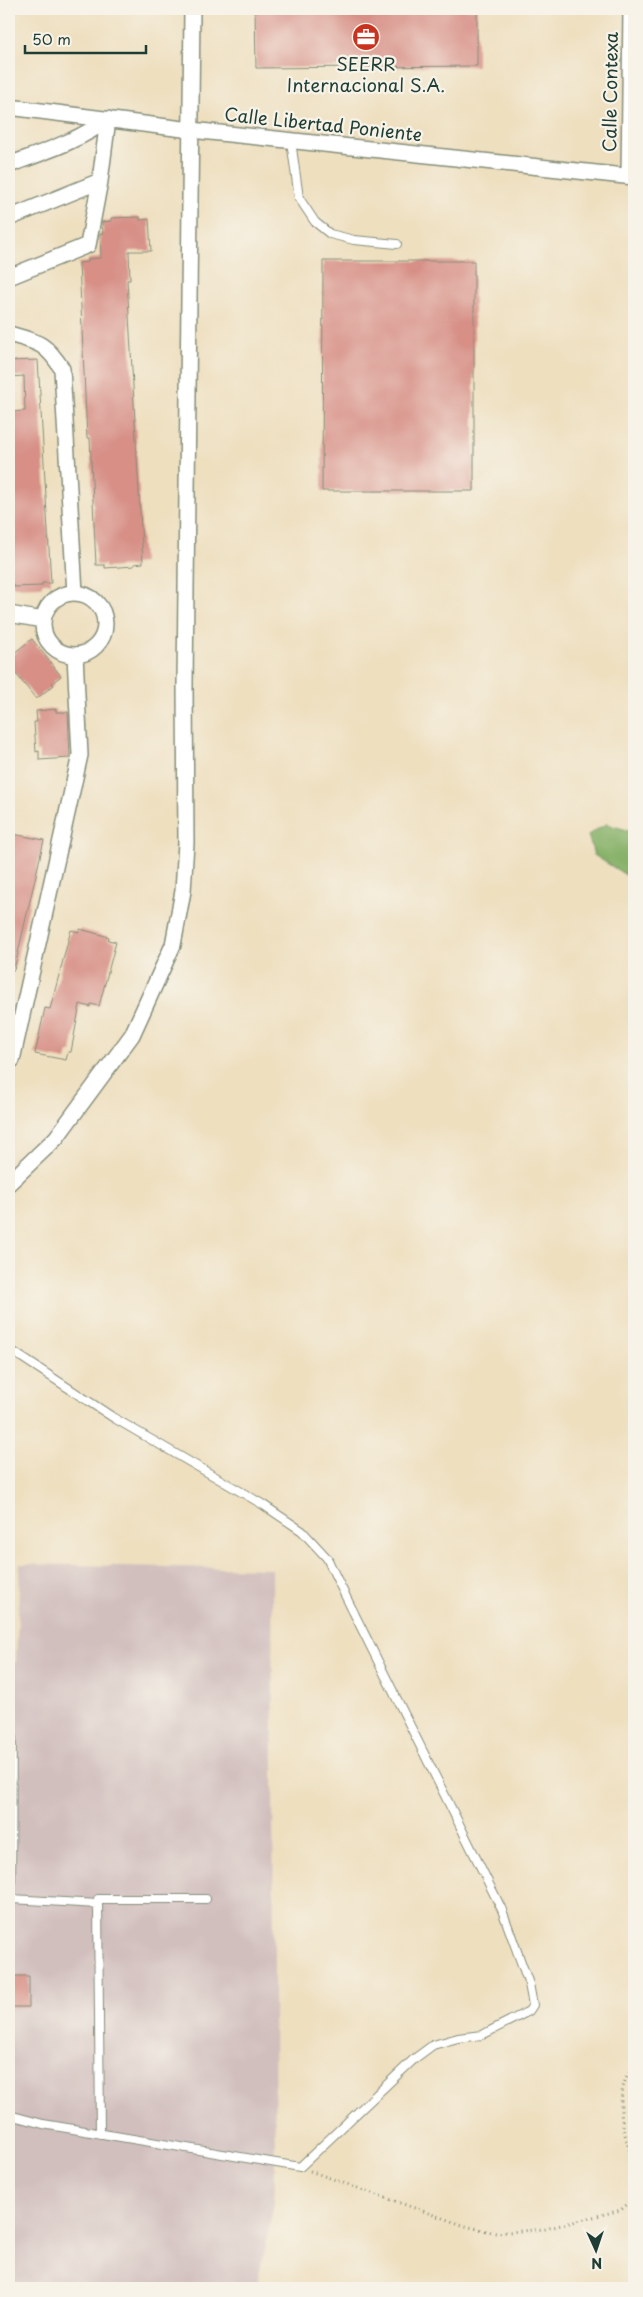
<svg xmlns="http://www.w3.org/2000/svg" width="643" height="2297" font-family="'Playpen Sans',sans-serif">
<style>
.industrial{fill:#d1bfbe}
.forest{fill:#88b26a;stroke:#54784f}
.building{fill:#d78f86}
.lines{fill:none;stroke-linecap:round;stroke-linejoin:round}
.lane-casing{stroke:#868e7a;stroke-width:10}
.street-casing{stroke:#868e7a;stroke-width:18}
.path{stroke:#868e7a;stroke-width:3;stroke-dasharray:1 4;stroke-linecap:butt}
.lane{stroke:#fff;stroke-width:8}
.street{stroke:#fff;stroke-width:15}
.labels{text-anchor:middle;stroke-width:4.5;stroke-linejoin:round;paint-order:stroke}
.poi-label{font-size:18px;fill:#1f3d34;stroke:#f7f3e8}
.street-label{font-size:18px;fill:#1f3d34;stroke:#f7f3e8}
</style>
<rect width="100%" height="100%" fill="#f7f3e8"/>
<filter id="ink" filterUnits="userSpaceOnUse"><feTurbulence type="fractalNoise" baseFrequency=".02" numOctaves="2"/><feDisplacementMap in="SourceGraphic" scale="10" xChannelSelector="R" yChannelSelector="G"/><feConvolveMatrix kernelMatrix="1 2 1 2 8 2 1 2 1" color-interpolation-filters="sRGB"/></filter>
<filter id="wash" filterUnits="userSpaceOnUse"><feTurbulence type="fractalNoise" baseFrequency=".0096" numOctaves="4" result="noise"/><feDisplacementMap in="SourceGraphic" scale="20" xChannelSelector="R" yChannelSelector="G"/><feGaussianBlur stdDeviation="1.12" result="paint"/><feColorMatrix in="noise" values="0 0 0 0 0 0 0 0 0 0 0 0 0 0 0 0 0 1.4 0 .05"/><feComposite in="paint" operator="in"/></filter>
<g filter="url(#wash)">
<rect width="100%" height="100%" fill="#eedfbf"/>
<!-- industrial -->
<path class="industrial" d="M20 1564 272 1569 275 2185 274 2204 256 2288H9V1663L16 1662Z"/>
<!-- forest -->
<path class="forest" d="M606 824 634 832V883L629 877 594 855 588 835Z"/>
<g id="blocks">
<!-- building -->
<path class="building" d="M255 9H477V66L256 68Z
M140 217V220L149 219 151 251H129L130 280H127L143 563 134 564V566L105 568V565H96L90 438H87L79 263 88 262V259L101 258 100 234 103 233 102 222 111 221V218Z
M323 261H474V491H322Z
M38 360 51 583H42V586L13 587V584H9V412L25 411 24 376 9 377V361Z
M32 639 61 676 52 683 54 685 36 699 9 665V657Z
M56 709V712H68L70 758 39 760V751L36 752 34 722H37L36 711Z
M13 834 44 840 14 970H9V842H11Z
M80 929 109 937 108 940 116 942 99 1006 91 1004 90 1007 80 1004 71 1052H68L66 1060 35 1054 45 1008 50 1009 71 930 79 932Z
M9 1976H29V2007H9Z"/>
</g>
</g>
<g filter="url(#ink)">
<use href="#blocks" fill-opacity="0" stroke="#868e7a" stroke-width="1"/>
<g class="lines">
<!-- lane casing -->
<g class="lane-casing">
<path id="lane" d="M291 141 299 198 315 222 330 234 354 240 397 244
M9 1349 114 1418 262 1504 302 1531 327 1558 336 1577 502 1910 529 1984 533 2005 529 2011 482 2035 458 2038 433 2045 414 2059 300 2167 43 2124 9 2115
M9 1718H12L11 1899 98 1904
M100 2134 98 1899H206"/>
</g>
<!-- street casing -->
<g class="street-casing">
<path id="street" d="M9 107 191 130 634 177
M9 165C43 152 79 141 108 119
M629 176 631 9
M9 218 100 181 108 119
M9 277 88 245 100 181
M9 334C38 342 46 343 62 369L75 593
M43 624a31 31 0 1 1 62 0a31 31 0 1 1-62 0Z
M9 614 43 620
M12 1060 80 755 75 655
M9 1183 56 1138 132 1035 173 945 183 891 186 843 185 685 192 9"/>
</g>
<!-- path -->
<path class="path" d="M634 2063C611 2098 623 2129 634 2165
M310 2171 465 2226 496 2233 545 2229 621 2210 634 2198"/>
<!-- lane -->
<use href="#lane" class="lane"/>
<!-- street -->
<use href="#street" class="street"/>
</g>
</g>
<!-- icons -->
<defs>
<g id="office-disc" transform="scale(1.4375)"><circle r="9.5" fill="#c8321e" stroke="#f7f3e8"/><path d="M-6-3h4V-5.5h4V-3h4V5H-6ZM-1-4.5V-3h2v-1.5ZM-6 0V1H6V0Z" fill="#fff"/></g>
</defs>
<g fill-rule="evenodd">
<use href="#office-disc" x="366" y="37"/>
</g>
<g class="labels">
<!-- poi labels -->
<g class="poi-label">
<text x="366" y="71">SEERR<tspan x="366" dy="21">Internacional S.A.</tspan></text>
</g>
<!-- street labels -->
<g class="street-label">
<text transform="translate(611 92) rotate(-89)" y="6">Calle Contexa</text>
<text transform="translate(323 125) rotate(6)" y="6">Calle Libertad Poniente</text>
</g>
</g>
<!-- margin -->
<rect width="643" height="2297" fill="none" stroke="#f7f3e8" stroke-width="30"/>
<!-- north arrow -->
<g transform="translate(596 2250) rotate(177)" stroke="#f7f3e8" stroke-width="4" paint-order="stroke">
<path d="M0-4L9 19L0 12L-9 19Z" fill="#1f3d34"/>
<text y="-8" font-size="14" font-weight="bold" text-anchor="middle" fill="#1f3d34">N</text>
</g>
<!-- scale -->
<path d="M25 45v8h121v-8" fill="none" stroke="#1f3d34" stroke-width="2.5"/>
<text x="32" y="45" font-size="15" fill="#1f3d34" stroke="#f7f3e8" stroke-width="4" paint-order="stroke">50 m</text>
</svg>
